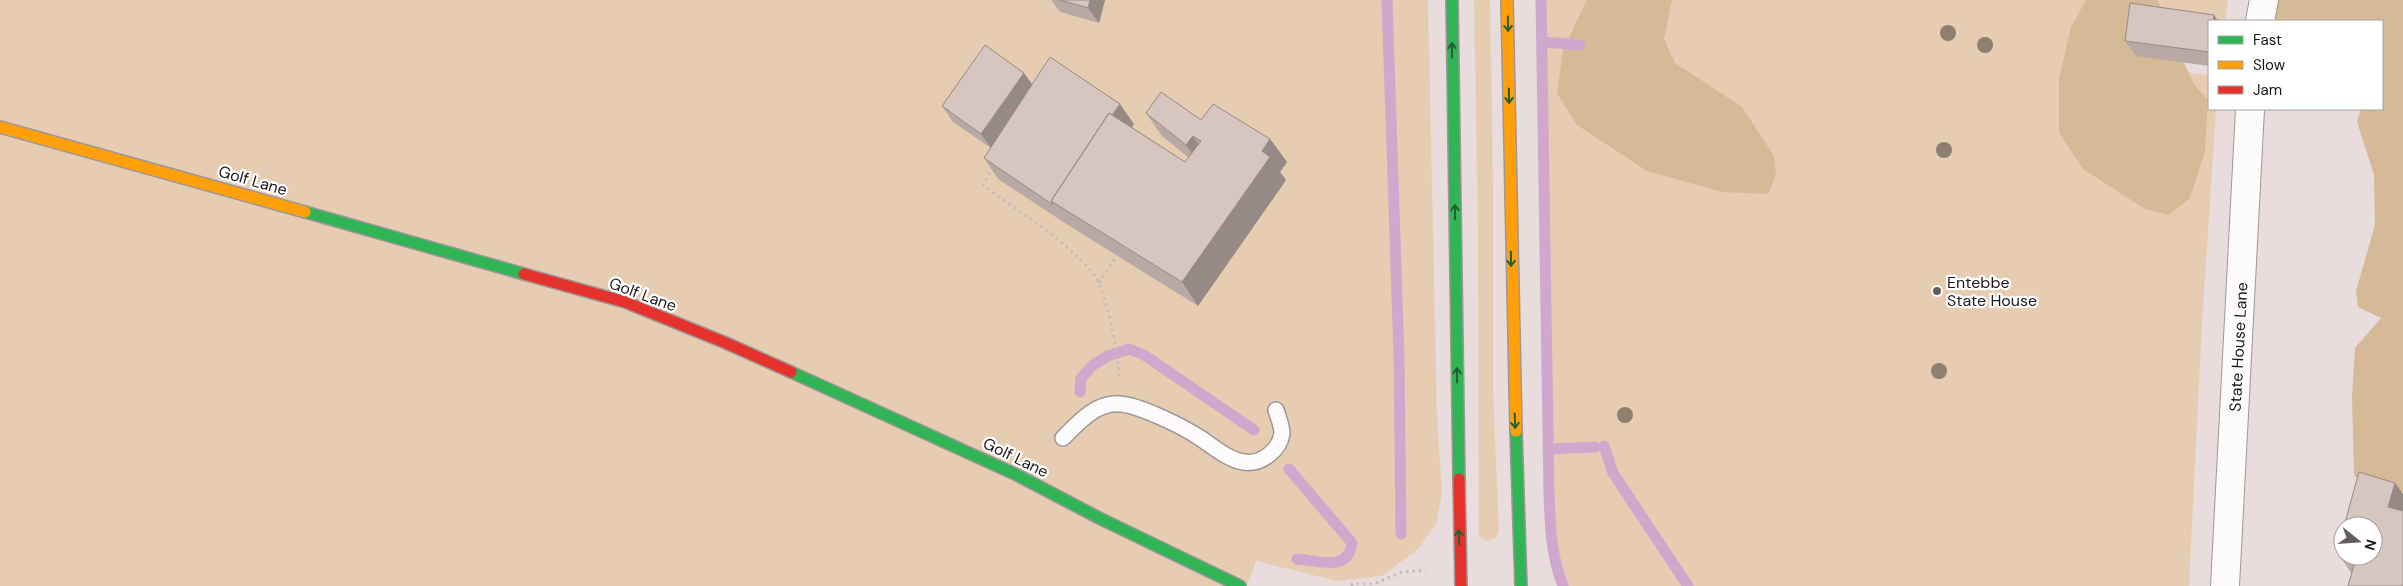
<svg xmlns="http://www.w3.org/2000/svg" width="2403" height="586" font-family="'DM Sans',sans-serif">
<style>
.green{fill:#e6cdb1}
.forest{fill:#d6b997}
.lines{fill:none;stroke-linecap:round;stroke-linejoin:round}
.stream{stroke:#d1a8cd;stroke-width:11}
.lane-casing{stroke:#9f9797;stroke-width:18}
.street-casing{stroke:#9f9797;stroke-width:30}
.fast-casing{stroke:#9f9797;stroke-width:14}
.slow-casing{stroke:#9f9797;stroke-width:14}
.jam-casing{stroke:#9f9797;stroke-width:14}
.path{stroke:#c2bebe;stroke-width:3;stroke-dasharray:2.5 4;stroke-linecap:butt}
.lane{stroke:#fcfafa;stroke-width:15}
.street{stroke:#fcfafa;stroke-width:28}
.fast{stroke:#30b455;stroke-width:11}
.slow{stroke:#ff9f0a;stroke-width:11}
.jam{stroke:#e5322d;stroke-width:11}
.tree{fill:#8e7f6f}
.wall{fill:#b9a9a4}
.shaded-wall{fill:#968a86}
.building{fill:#d7c5bf;stroke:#968a86}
.oneway{stroke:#265e33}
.poi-dot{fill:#655d5c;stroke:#fff;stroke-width:2}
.labels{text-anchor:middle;stroke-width:4.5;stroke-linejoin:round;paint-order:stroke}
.street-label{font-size:16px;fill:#1e1817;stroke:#fff}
.poi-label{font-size:16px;fill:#1e1817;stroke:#fff;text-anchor:start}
</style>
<rect width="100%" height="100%" fill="#e8dddc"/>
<!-- green -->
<path class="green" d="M0 0H1428L1437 415 1442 493 1436 524 1419 548 1382 576 1337 581 1256 561 1247 586H0Z
M1474 0H1490L1493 178V392L1499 530 1496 538 1486 541 1479 536 1478 234Z
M1542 0H2228L2225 21H2209L2127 66 2209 75V109H2216L2202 324 2189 586H1566L1555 549 1551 451 1598 449 1599 445 1551 447 1544 46 1585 47V42L1543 41Z"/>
<!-- forest -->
<path class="forest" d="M1587 0H1672L1664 39 1675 63 1742 107 1774 156 1776 175 1768 194 1722 192 1647 171 1577 125 1557 93 1563 50Z
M2086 0H2158L2160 6 2155 16 2181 57 2195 86 2208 100 2205 151 2190 198 2169 215 2145 209 2083 169 2059 133V79L2071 27Z
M2251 0H2403V492L2382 488 2354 476 2352 397 2355 348 2381 318 2358 307 2356 291 2375 225 2374 175 2357 122 2361 109H2382V21H2251Z"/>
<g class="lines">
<!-- stream -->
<path class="stream" d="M1387 0 1399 357 1401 534
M1541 0 1549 493C1550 525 1551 556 1563 586
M1542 42 1580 45
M1080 392 1081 378 1093 365 1108 356 1129 349 1144 355 1254 430
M1604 446 1613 473 1688 586
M1548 449 1595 447
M1289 469 1352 543C1349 572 1319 561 1297 559"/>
<!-- lane casing -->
<g class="lane-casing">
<path id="lane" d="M1063 438C1078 423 1096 402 1120 404 1139 405 1184 427 1200 438 1213 446 1228 460 1244 462 1261 465 1280 450 1282 433 1282 426 1278 417 1276 410"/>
</g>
<!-- street casing -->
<g class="street-casing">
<path id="street" d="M2260 21 2264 0
M2225 586 2250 109"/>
</g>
<!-- fast casing -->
<g class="fast-casing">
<path id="fast" d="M1452 0 1459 479
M305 212 524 274
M791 372 1017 475 1101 519 1240 586
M1516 431 1521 586"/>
</g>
<!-- slow casing -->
<g class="slow-casing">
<path id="slow" d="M1507 0 1516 431
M0 127 305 212"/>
</g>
<!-- jam casing -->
<g class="jam-casing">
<path id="jam" d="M524 274 625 302 726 343 791 372
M1459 479 1461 586"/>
</g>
<!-- path -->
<path class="path" d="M993 167 983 185C1019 212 1068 241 1095 276 1106 290 1119 357 1119 376
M1099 283 1117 255
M1352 586V584H1374L1402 572 1426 570"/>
<!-- lane -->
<use href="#lane" class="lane"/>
<!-- street -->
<use href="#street" class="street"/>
<!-- fast -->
<use href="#fast" class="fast"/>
<!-- slow -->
<use href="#slow" class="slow"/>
<!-- jam -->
<use href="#jam" class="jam"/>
</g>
<!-- trees -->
<g class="tree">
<circle cx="1948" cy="33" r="8"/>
<circle cx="1985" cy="45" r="8"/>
<circle cx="1944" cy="150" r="8"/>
<circle cx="1939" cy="371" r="8"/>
<circle cx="1625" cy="415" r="8"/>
</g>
<!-- wall -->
<path class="wall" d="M1051 0H1105L1099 23 1060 12Z
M2214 15 2218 21H2209V66L2136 56 2125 41Z
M942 106 1134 124 1132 127 1185 162 1189 158 1162 136 1146 113 1201 120 1270 139 1287 162 1280 172 1286 180 1198 306 1068 225 998 179 984 158 991 148 953 122Z
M2395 483 2403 494V586L2352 574 2337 552 2343 530V556H2373Z"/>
<!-- shaded-wall -->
<path class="shaded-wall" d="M1090 0H1105L1099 23 1088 8Z
M2214 15 2218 21H2213Z
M1024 73 1035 88 992 149 981 134Z
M1120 104 1134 124 1074 215 1054 203Z
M1193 136 1209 160 1202 168 1186 145Z
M1270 139 1287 162 1280 172 1286 180 1198 306 1182 282 1262 151Z
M2395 483 2403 494V528L2388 507Z"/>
<!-- building -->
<path class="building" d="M1060 0H1090L1088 8Z
M2130 3 2214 15 2213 21H2209V52L2125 41Z
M985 45 1024 73 981 134 942 106Z
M1050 57 1120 104 1112 115 1109 113 1051 201 1053 205 984 158Z
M1161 92 1201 120 1213 104 1270 139 1262 151 1270 157 1182 282 1051 201 1109 113 1185 162 1201 141 1193 136 1186 145 1146 113Z
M2359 472 2395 483 2388 507 2403 511V586H2348L2356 558 2348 556H2373V526H2344Z
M2343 530V554L2337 552Z"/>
<!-- one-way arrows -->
<defs><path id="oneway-shaft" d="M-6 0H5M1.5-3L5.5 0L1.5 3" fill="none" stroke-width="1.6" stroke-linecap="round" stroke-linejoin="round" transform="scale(1.25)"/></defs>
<g class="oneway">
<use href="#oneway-shaft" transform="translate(1508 24) rotate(89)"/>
<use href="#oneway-shaft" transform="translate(1452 50) rotate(-91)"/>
<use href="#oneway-shaft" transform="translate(1509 96) rotate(89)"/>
<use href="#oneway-shaft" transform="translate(1455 212) rotate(-91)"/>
<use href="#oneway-shaft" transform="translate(1511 259) rotate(89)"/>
<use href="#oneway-shaft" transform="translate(1457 375) rotate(-91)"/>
<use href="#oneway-shaft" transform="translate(1515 421) rotate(88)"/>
<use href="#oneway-shaft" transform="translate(1459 537) rotate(-92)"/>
</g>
<!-- markers -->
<circle class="poi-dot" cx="1937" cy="291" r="5"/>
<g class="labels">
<!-- street labels -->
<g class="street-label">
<text transform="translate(253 180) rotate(16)" y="6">Golf Lane</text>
<text transform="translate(643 294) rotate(20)" y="6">Golf Lane</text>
<text transform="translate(2238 347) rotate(-87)" y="6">State House Lane</text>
<text transform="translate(1016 457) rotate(26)" y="6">Golf Lane</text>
</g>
<!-- poi labels -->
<g class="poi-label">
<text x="1947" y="288">Entebbe<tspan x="1947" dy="18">State House</tspan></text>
</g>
</g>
<!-- legend -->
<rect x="2208" y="20" width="175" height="90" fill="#ffffff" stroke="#a5a3a2"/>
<rect x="2218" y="36" width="25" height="8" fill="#30b455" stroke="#a5a3a2"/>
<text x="2253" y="45" font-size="15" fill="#1e1817">Fast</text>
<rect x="2218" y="61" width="25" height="8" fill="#ff9f0a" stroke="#a5a3a2"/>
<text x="2253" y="70" font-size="15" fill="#1e1817">Slow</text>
<rect x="2218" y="86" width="25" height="8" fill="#e5322d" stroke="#a5a3a2"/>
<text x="2253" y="95" font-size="15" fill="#1e1817">Jam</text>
<!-- north arrow -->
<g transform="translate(2358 541) rotate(107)"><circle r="24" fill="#ffffff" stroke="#a5a3a2"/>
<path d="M0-4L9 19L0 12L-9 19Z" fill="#655d5c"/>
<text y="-8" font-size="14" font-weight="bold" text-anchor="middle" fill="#1e1817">N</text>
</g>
</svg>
